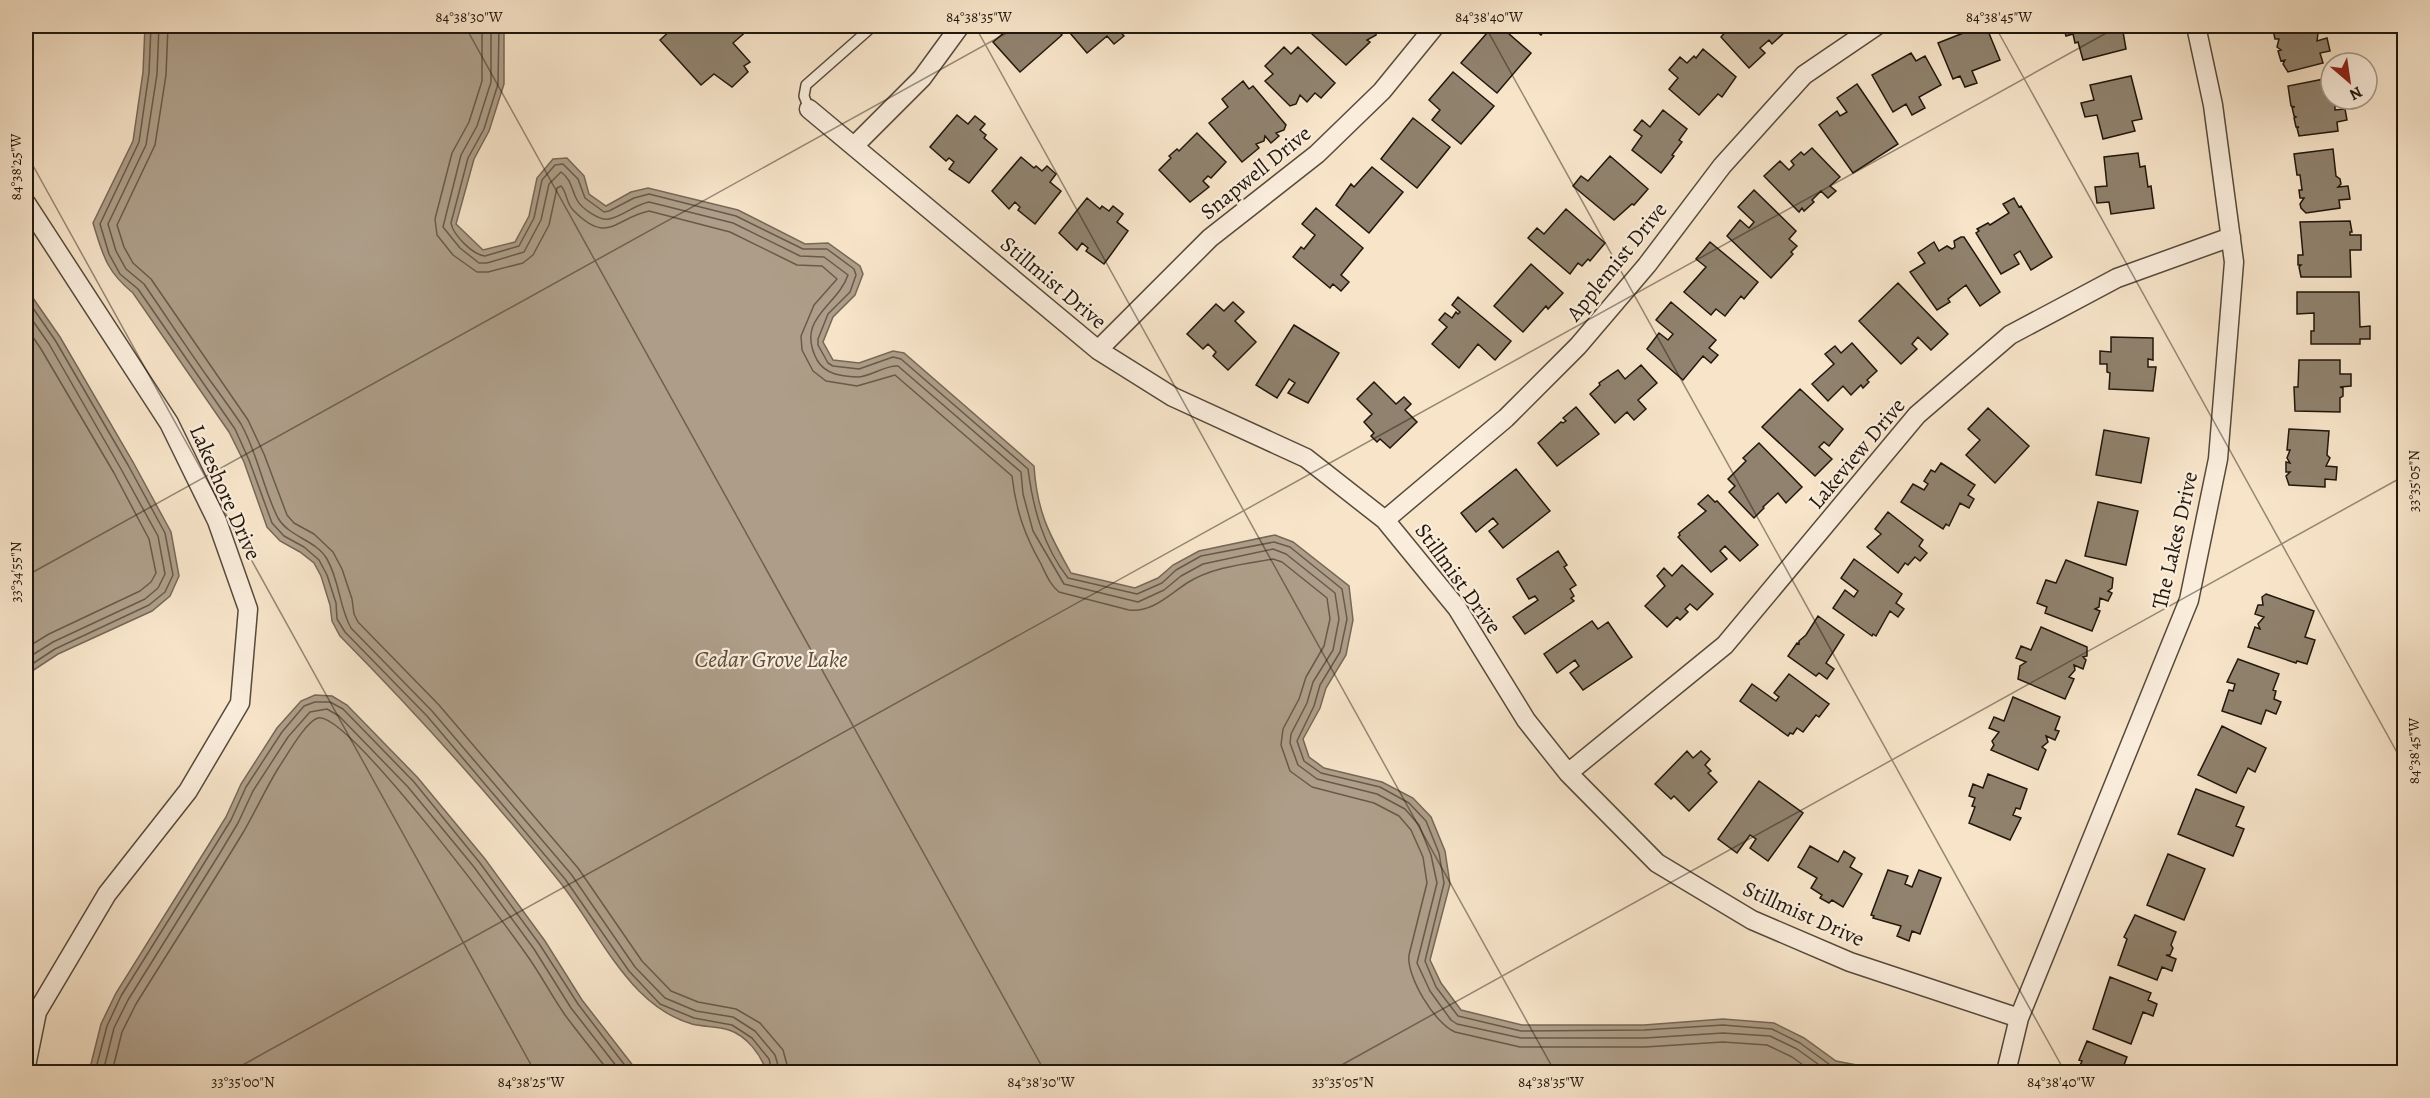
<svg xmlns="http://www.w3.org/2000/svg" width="2430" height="1098" font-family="Alegreya,serif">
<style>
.water{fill:#ae9e89;stroke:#766857;stroke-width:1.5}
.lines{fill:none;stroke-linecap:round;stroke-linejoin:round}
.shore{stroke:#685a4a;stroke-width:1.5}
.building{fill:#90826e;stroke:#21170c;stroke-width:1.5}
.lane-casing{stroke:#564a3b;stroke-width:12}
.street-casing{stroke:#564a3b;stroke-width:21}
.lane{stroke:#faeddc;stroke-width:9}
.street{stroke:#faeddc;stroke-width:18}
.ticks{fill:none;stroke:#21170c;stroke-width:1.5;stroke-opacity:0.45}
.labels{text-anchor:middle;stroke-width:4.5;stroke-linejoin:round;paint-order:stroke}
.street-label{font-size:22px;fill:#21170c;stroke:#faeddc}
.water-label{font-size:24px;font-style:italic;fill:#594d3e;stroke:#faeddc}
.neatline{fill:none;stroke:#21170c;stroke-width:2}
.ticks-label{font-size:15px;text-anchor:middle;fill:#21170c}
</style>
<rect width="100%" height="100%" fill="#f7e4c9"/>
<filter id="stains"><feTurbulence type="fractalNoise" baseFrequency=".00333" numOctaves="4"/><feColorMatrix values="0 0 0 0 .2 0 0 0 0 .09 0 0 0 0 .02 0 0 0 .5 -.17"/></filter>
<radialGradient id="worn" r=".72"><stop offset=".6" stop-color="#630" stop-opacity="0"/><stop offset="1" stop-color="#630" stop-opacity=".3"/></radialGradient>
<!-- water -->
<path class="water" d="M145 26H504V84L489 131 474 159 456 224 483 250 515 242 529 216 537 178 553 159 567 158 584 176 589 194 606 206 631 192 648 188 738 210 805 244 828 243 860 266 863 274 855 295 833 317 823 342 833 360 859 363 893 351 904 353 1034 466C1037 512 1049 534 1071 573L1135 588 1158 578 1173 565 1199 551 1275 535 1293 542 1349 586 1353 620 1346 655 1326 688 1320 708 1303 739 1309 757 1324 768 1382 782 1413 798 1431 817 1445 851 1450 884 1430 960 1441 983 1461 1010 1522 1025H1644L1723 1019 1774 1023 1804 1038 1836 1061 1893 1072H767C761 1055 747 1036 729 1030 717 1026 704 1027 692 1024 671 1018 655 1007 639 991 607 958 587 916 559 881 490 795 417 714 340 636L332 621 330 605 321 576 314 563 300 552 280 541 267 527 244 462 229 432 133 293C106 271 103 255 93 223L133 141 143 72Z
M26 288 60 337 133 462 171 532 179 576 170 596 152 611 58 654 26 675Z
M315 695 332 696 347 705 418 778 485 859 545 941 582 1000 638 1072H89L101 1024 116 993 208 846 226 817 241 784 277 728 301 701Z"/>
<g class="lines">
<!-- shore -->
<path class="shore" d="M151 26 149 73 139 142 100 224 109 254 120 274 138 289 235 429 249 460 272 523 284 536 304 547 319 560 327 575 336 603 337 619 345 632 427 716 501 803 565 879 629 971 660 1004 694 1018 732 1025 752 1038 769 1059 772 1072
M159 26 157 74 146 145 108 224 116 251 126 269 144 284C166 316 187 348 209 379 220 394 231 409 241 424 258 454 263 489 278 518 289 537 316 540 327 559 340 582 339 607 351 628L432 711 571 874 635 967 665 998 696 1011 733 1017 755 1031 775 1055 780 1072
M168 26 166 75 155 145 117 225 124 247 133 263 151 279 248 420 264 454 287 515 294 523 314 534 333 552 342 569 352 599 354 614 358 622 439 705 578 868 642 961 671 991 698 1002 736 1009 760 1023 783 1050 789 1072
M482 26V81L469 122 452 153 435 219 437 235 453 255 477 272H488L523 263 533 255 549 225 557 188 561 186C567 192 566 203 573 210 608 246 615 218 649 211L730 232 797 265 822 266 837 279 814 305 801 336 802 350 813 371 826 381 857 386 895 375 1012 476C1016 510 1024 534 1041 564 1046 574 1050 585 1059 592L1129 610C1152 613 1170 594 1187 583 1212 567 1244 564 1273 559L1282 562 1327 598 1330 619 1324 646 1306 677 1299 699 1283 729 1281 745 1290 771 1312 787 1374 803 1399 816 1411 830 1423 857 1427 883 1409 955C1406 976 1435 1024 1455 1032L1520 1047H1645L1723 1042 1767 1045 1792 1057 1813 1072
M491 26V82L477 126 461 155 443 227 460 248 479 263H487L524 252 541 220 549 184 561 172C572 180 571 189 577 200 582 209 600 221 609 219 623 216 634 205 649 202L733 223 800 256 824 257 848 275C837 307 795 318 817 360 826 375 841 376 857 377 871 377 884 365 898 366L1021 472 1023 494 1033 531 1064 584 1138 602 1164 590 1181 576 1203 564 1273 549 1286 554 1335 593 1339 619 1333 650 1313 682 1307 703 1291 734 1290 743 1298 765 1317 779 1377 794 1405 809 1419 825 1431 855 1437 883 1417 963 1430 991 1451 1020 1457 1024 1521 1038H1645L1723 1033 1770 1036 1797 1049 1829 1072
M499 26 498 84 484 129 468 158 451 223C453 235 473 255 485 256L519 246 534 218 542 180 555 165 563 164 578 179 585 198 604 212 609 211 634 198 649 194 736 216 803 249H827L854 269 856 275 850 292 828 314 818 339V345L828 363 833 366 859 369 893 357 901 359 1028 469C1033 508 1043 546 1068 578L1137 594 1162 583 1176 570 1201 556 1274 542 1290 547 1342 589 1347 619 1340 652 1320 685 1314 706 1297 741 1304 761 1321 773 1380 787 1409 803 1426 821 1439 853 1444 883 1425 961 1436 987 1458 1016 1521 1031 1644 1030 1723 1025 1772 1029 1800 1043 1833 1067 1867 1072
M26 298 55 340 128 465 165 533 173 575 165 592 149 605 55 649 26 668
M26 311 49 344 121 469 158 536 165 574 158 588 145 599 53 642 26 659
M26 327 41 349 114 473 149 539 156 573 151 582 140 591 49 634 26 648
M95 1072 107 1026 121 996 213 849 231 820 246 787 282 732 304 706 315 702H330L343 709 414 782 480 863 540 945 578 1004 630 1072
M103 1072 114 1028 128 1000 220 853 238 823 253 791 288 737 310 712 327 709 339 716 408 787 474 867 534 949 571 1008 621 1072
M112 1072 122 1032 136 1004C172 946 209 889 244 831 256 810 266 788 279 767 286 757 306 721 318 718 347 711 504 922 526 954 540 973 551 995 565 1015 579 1034 595 1053 609 1072"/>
</g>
<!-- building -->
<path class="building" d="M672 26H746L749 29 733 43 750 62 744 66 748 72 732 87 714 74 701 85 660 40 674 27Z
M1012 26H1053L1062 35 1020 72 993 42Z
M1064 26H1120L1117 28 1124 36 1114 44 1107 36 1087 53Z
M1320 26H1373L1377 29 1376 35 1367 40 1370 42 1346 65 1312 34Z
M1493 26H1500L1531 53 1497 93 1461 63Z
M1529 26H1548L1541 35Z
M1725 26H1785L1788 29 1772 44 1769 40 1760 48 1765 53 1749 68 1721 37 1728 29Z
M1981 26H1986L2000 60 1972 71 1977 83 1965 87 1960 76 1953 79 1938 43Z
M2063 26H2108L2109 30 2122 26 2126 49 2083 60 2078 42 2075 43 2073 34 2066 36Z
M2272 26H2313L2315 30 2318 33 2317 41 2327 38 2330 51 2320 53 2323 63 2288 72 2283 64 2285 60 2281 61 2278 51 2281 50 2277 47 2279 39H2275Z
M1284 47 1291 54 1298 47 1335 83 1321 98 1315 93 1307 102 1300 95 1296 104 1290 106 1265 81 1273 74 1265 66Z
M1703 49 1736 77 1722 97 1718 94 1699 115 1669 89 1678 78 1669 70 1680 57 1687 63 1694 56 1696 58Z
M1911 53 1916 61 1925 56 1941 85 1919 97 1925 108 1912 115 1906 104 1893 112 1872 75Z
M1453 72 1494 106 1461 144 1432 120 1440 110 1429 100Z
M2131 76 2142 119 2132 121 2135 131 2103 139 2097 115 2085 117 2081 103 2094 100 2090 85Z
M2329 78 2331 99H2335V110L2345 109 2347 120 2337 122 2338 131 2299 136 2297 128 2299 127H2296L2294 118 2296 117 2294 116 2292 107H2295L2291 106 2288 86Z
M1243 81 1249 89 1253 86 1286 125 1284 130 1276 133 1279 136 1271 143 1265 136 1264 141 1256 144 1259 148 1242 162 1209 123 1228 107 1222 99Z
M1857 84 1898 144 1853 173 1819 125 1837 111 1840 116 1847 112 1837 98Z
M1663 110 1687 129 1679 140 1682 142 1672 155 1674 156 1661 173 1632 150 1642 136 1634 130 1642 120 1650 127Z
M957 115 968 124 975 116 985 124 980 130 986 135 984 138 997 149 969 183 949 169 954 162 949 158 946 161 930 147Z
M1413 118 1450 147 1417 188 1381 159Z
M1197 133 1226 162 1211 178 1208 176 1203 181 1209 187 1190 202 1159 170 1171 158 1169 156 1177 149 1179 151Z
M1812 148 1840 177 1830 186 1836 191 1828 198 1821 191 1812 200 1814 202 1804 211 1802 208 1799 212 1764 176 1780 161 1789 170 1794 165 1791 161 1801 152 1804 155Z
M2333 149 2336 176 2340 179 2341 184 2338 187 2348 186 2350 199 2339 200 2340 208 2306 213 2301 208 2300 204 2304 198H2300L2299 190H2302L2300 175H2297L2294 154Z
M2138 153 2140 167 2145 166 2148 187 2151 186 2154 208 2111 214 2109 202 2097 203 2095 187 2107 186 2104 157Z
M1610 156 1648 189 1634 205 1632 204 1614 220 1573 186 1581 176 1588 181Z
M1021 157 1034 168 1036 166 1042 171 1047 166 1056 174 1050 182 1061 191 1035 224 1018 210 1020 207 1015 202 1009 209 992 191Z
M1372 167 1403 192 1369 233 1336 205 1351 184 1354 187Z
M1754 190 1796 231 1789 239 1797 246 1791 252 1793 254 1771 278 1727 236 1740 220 1749 228 1754 222 1738 207Z
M1087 198 1100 209 1102 206 1109 211 1113 206 1123 214 1117 222 1128 231 1104 264 1086 251 1088 248 1082 243 1077 250 1059 233Z
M2014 198 2019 207 2021 206 2052 257 2031 270 2020 251 2014 255 2019 264 2001 274 1976 233 1979 231 1977 229 1988 223 1990 225 2009 213 2003 204Z
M1316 208 1363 248 1341 275 1349 282 1341 291 1333 284 1330 288 1293 257 1301 247 1304 249 1315 235 1302 224Z
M1566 209 1605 243 1590 261 1588 259 1582 266 1578 263 1570 274 1528 238 1537 228 1544 234Z
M2350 221 2352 232H2350V235H2361V250H2350L2351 277H2301L2299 267 2301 265H2298V255H2303L2300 222Z
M1961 237H1964L2000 292 1980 306 1966 285 1948 299 1950 302 1937 310 1910 272 1925 263 1918 253 1934 242 1939 251 1947 246 1952 249 1955 247 1954 241Z
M1710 242 1758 282 1744 299 1741 296 1725 316 1716 309 1711 315 1684 292 1706 267 1696 259Z
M1531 264 1563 293 1548 309 1546 306 1523 332 1494 306Z
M1898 283 1948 334 1931 350 1918 337 1912 344 1917 349 1901 364 1859 321Z
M2297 292H2359L2360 327 2370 326V339H2360V344H2311V331H2314V313L2297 314Z
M1458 297 1511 341 1495 360 1478 344 1459 368 1432 344 1447 327 1439 320 1445 313 1452 318 1456 312 1458 314 1460 312 1452 305Z
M1233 302 1244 312 1235 321 1256 342 1228 370 1213 356 1216 352 1208 344 1203 349 1187 334 1216 304 1224 311Z
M1671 302 1716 340 1709 348 1718 355 1711 363 1703 356 1683 380 1647 349 1659 333 1668 340 1673 334 1656 320Z
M1294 325 1339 353 1308 403 1288 393 1295 383 1289 379 1277 398 1256 385Z
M2111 337 2153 338V360L2148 359V367H2156L2153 391 2109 389 2110 373 2107 372V364H2100V351L2111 352Z
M1852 343 1877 371 1867 380 1869 382 1863 388 1861 385 1851 395 1843 386 1828 401 1812 384 1834 364 1825 354 1835 346 1841 353Z
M2299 360H2340V374H2351V386L2340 387 2343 388V396L2340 398V412L2295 411 2294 387H2298Z
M1641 365 1657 383 1638 400 1646 409 1634 420 1627 412 1615 423 1590 394 1600 385 1599 383 1618 370 1625 379Z
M1374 382 1396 404 1404 397 1411 404 1405 410 1417 422 1390 448 1380 439 1377 442 1371 436 1374 433 1364 422 1372 414 1357 399Z
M1800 389 1843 429 1829 446 1824 442 1819 447 1832 459 1815 476 1762 427Z
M1576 407 1599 434 1557 466 1538 443 1561 422 1563 423 1566 421 1563 418Z
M1988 408 2029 446 1995 483 1966 455 1980 440 1968 429Z
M2289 429 2329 431 2327 455 2330 458 2326 466 2337 467 2336 480 2325 479V487L2289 485 2286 476 2290 472H2286V462L2290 463 2287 458 2290 450H2287Z
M2104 430 2149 438 2141 483 2096 475Z
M1759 443 1802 487 1786 503 1778 493 1763 507 1764 508 1754 518 1729 492 1735 486 1728 479 1746 461 1743 458Z
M1941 463 1975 485 1968 495 1974 499 1969 508 1960 503 1949 526 1946 524 1943 529 1901 502 1913 484 1924 490 1928 484 1924 481 1931 470 1935 472Z
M1516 469 1550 511 1503 548 1489 531 1498 524 1493 518 1476 532 1461 513Z
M1708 495 1715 502 1717 501 1758 545 1740 561 1725 546 1720 551 1727 559 1711 572 1678 537 1680 535 1679 533 1706 511 1698 504Z
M2098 502 2138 511 2126 565 2085 556Z
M1888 512 1923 540 1919 546 1927 553 1920 561 1915 557 1908 565 1905 563 1898 573 1867 547 1881 534 1875 529Z
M1558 551 1567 565 1564 567 1576 585 1570 589 1574 596 1571 598 1574 601 1525 634 1513 617 1538 600 1535 596 1529 599 1517 579Z
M1854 559 1902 594 1896 603 1904 609 1898 617 1890 611 1876 636 1873 634 1872 636 1833 608 1845 590 1854 597 1858 591 1841 578Z
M2066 560 2113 578 2112 588 2108 591 2112 593 2108 601 2100 598 2099 607 2095 609 2100 611 2092 631 2045 613 2047 607 2037 603 2046 580 2056 583Z
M1682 565 1713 594 1697 610 1690 604 1685 609 1688 612 1680 620 1677 617 1667 627 1645 606 1665 586 1657 576 1664 568 1672 576Z
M2266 594 2314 611 2305 637 2315 640 2307 664 2297 661 2296 663 2248 647 2255 627 2260 629 2258 624 2264 617 2255 614 2258 605H2263L2262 597Z
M1818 616 1844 635 1826 663 1834 669 1827 679 1819 673 1816 676 1788 656 1797 643 1799 644V641L1806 635Z
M1592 621 1598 629 1608 622 1632 657 1583 690 1570 673 1579 666 1575 660 1557 673 1544 654Z
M2041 627 2087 647V656L2083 657 2086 660 2083 669 2074 665 2075 670 2069 677 2074 679 2065 699 2018 679 2020 666 2026 662 2016 658 2021 646 2031 650Z
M2238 659 2279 674 2273 690 2276 691 2274 699 2281 702 2276 714 2266 710 2261 724 2222 711 2229 690 2233 691 2235 684 2227 682Z
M1789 674 1829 704 1819 717 1816 715 1803 732 1797 728 1793 734 1790 733 1788 736 1740 701 1752 684 1776 701 1779 697 1774 693Z
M2013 697 2060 717 2055 730 2059 731 2055 740 2046 736 2048 742 2042 747 2046 750 2038 770 1991 750 1994 745 1992 741 1999 732 1989 728 1994 717 2004 721Z
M2222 726 2266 748 2255 772 2248 768 2236 793 2198 775Z
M1687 751 1693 758 1701 751 1710 759 1705 765 1711 771 1708 773 1717 782 1689 811 1674 796 1671 799 1655 784Z
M1988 774 2027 789 2020 809 2016 808 2013 815 2021 818 2010 840 1969 823 1975 807 1972 806 1975 798 1969 796 1973 784 1983 788Z
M1759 781 1803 813 1768 861 1750 848 1756 839 1750 835 1737 853 1718 839Z
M2196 789 2244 807 2236 826 2244 829 2233 856 2178 834Z
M1810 846 1838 862 1844 851 1855 858 1850 867 1862 874 1843 907 1832 900 1829 903 1820 898 1822 895 1811 888 1817 878 1798 867Z
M2168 854 2205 869 2184 920 2147 905Z
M1888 870 1908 876 1905 884 1912 887 1919 870 1941 878 1920 934 1912 931 1909 941 1897 936 1901 926 1873 918 1874 916 1871 915Z
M2135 915 2176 932 2171 945 2173 948 2170 955H2166L2176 959 2172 971 2162 967 2157 980 2118 965 2127 939 2124 937Z
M2110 977 2151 993 2148 1000 2157 1004 2153 1016 2143 1012 2131 1044 2093 1029Z
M2087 1041 2127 1057 2124 1065 2134 1069 2132 1072H2077L2082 1061 2079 1060Z"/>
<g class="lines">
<!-- lane casing -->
<g class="lane-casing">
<path id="lane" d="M809 109 804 96 806 85 873 26"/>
</g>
<!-- street casing -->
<g class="street-casing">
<path id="street" d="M809 109 1098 350 1173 397 1306 458 1385 520 1457 608 1526 720 1568 773 1657 863 1752 920 1850 962 2019 1018
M854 146 922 78 960 26
M26 203 169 423 217 521 248 609 240 703 188 791 107 894 37 1012 26 1066
M1098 350 1210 238 1317 154 1382 91 1435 26
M1385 520 1506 418 1578 346 1647 265 1722 166 1804 75 1876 26
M1568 773 1725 645 1917 415 2010 335 2117 278 2231 237
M2006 1072 2019 1018 2189 600 2218 459 2234 262 2213 105 2196 26"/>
</g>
<!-- lane -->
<use href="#lane" class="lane"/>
<!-- street -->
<use href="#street" class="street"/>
</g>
<!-- ticks -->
<path class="ticks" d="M465 26 1045 1072M975 26 1555 1072M1485 26 2065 1072M1995 26 2404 765M26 153 535 1072M26 576 1019 26M230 1072 2119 26M1329 1072 2404 476"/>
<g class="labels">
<!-- street labels -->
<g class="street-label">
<text transform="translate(1255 172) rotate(-39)" y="8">Snapwell Drive</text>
<text transform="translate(1616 261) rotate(-51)" y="8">Applemist Drive</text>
<text transform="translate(1054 282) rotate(40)" y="8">Stillmist Drive</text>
<text transform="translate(1856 453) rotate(-50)" y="8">Lakeview Drive</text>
<text transform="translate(226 492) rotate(66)" y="8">Lakeshore Drive</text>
<text transform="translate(2174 540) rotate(-77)" y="8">The Lakes Drive</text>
<text transform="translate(1459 578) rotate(54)" y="8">Stillmist Drive</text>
<text transform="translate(1804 913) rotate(24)" y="8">Stillmist Drive</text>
</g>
<!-- water labels -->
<g class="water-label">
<text x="771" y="667">Cedar Grove Lake</text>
</g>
</g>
<!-- margin -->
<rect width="2430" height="1098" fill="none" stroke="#f7e4c9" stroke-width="66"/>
<!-- north arrow -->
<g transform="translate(2349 81) rotate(151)"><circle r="28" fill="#faeddc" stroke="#a39789" stroke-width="1.5"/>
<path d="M0-4.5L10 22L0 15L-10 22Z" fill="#8f2418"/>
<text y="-9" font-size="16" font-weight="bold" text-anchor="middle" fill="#21170c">N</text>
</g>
<rect x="33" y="33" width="2364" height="1032" class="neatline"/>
<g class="ticks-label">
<text x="469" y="22">84°38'30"W</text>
<text x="979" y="22">84°38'35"W</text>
<text x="1489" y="22">84°38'40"W</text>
<text x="1999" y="22">84°38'45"W</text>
<text transform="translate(16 167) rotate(-90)" y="5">84°38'25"W</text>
<text transform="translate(2414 481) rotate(-90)" y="5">33°35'05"N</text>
<text transform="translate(16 572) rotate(-90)" y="5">33°34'55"N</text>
<text transform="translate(2414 751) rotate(-90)" y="5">84°38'45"W</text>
<text x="243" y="1087">33°35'00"N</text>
<text x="531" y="1087">84°38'25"W</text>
<text x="1041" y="1087">84°38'30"W</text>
<text x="1343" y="1087">33°35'05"N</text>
<text x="1551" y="1087">84°38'35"W</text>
<text x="2061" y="1087">84°38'40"W</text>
</g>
<rect width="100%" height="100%" filter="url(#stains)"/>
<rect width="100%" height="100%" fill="url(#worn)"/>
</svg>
